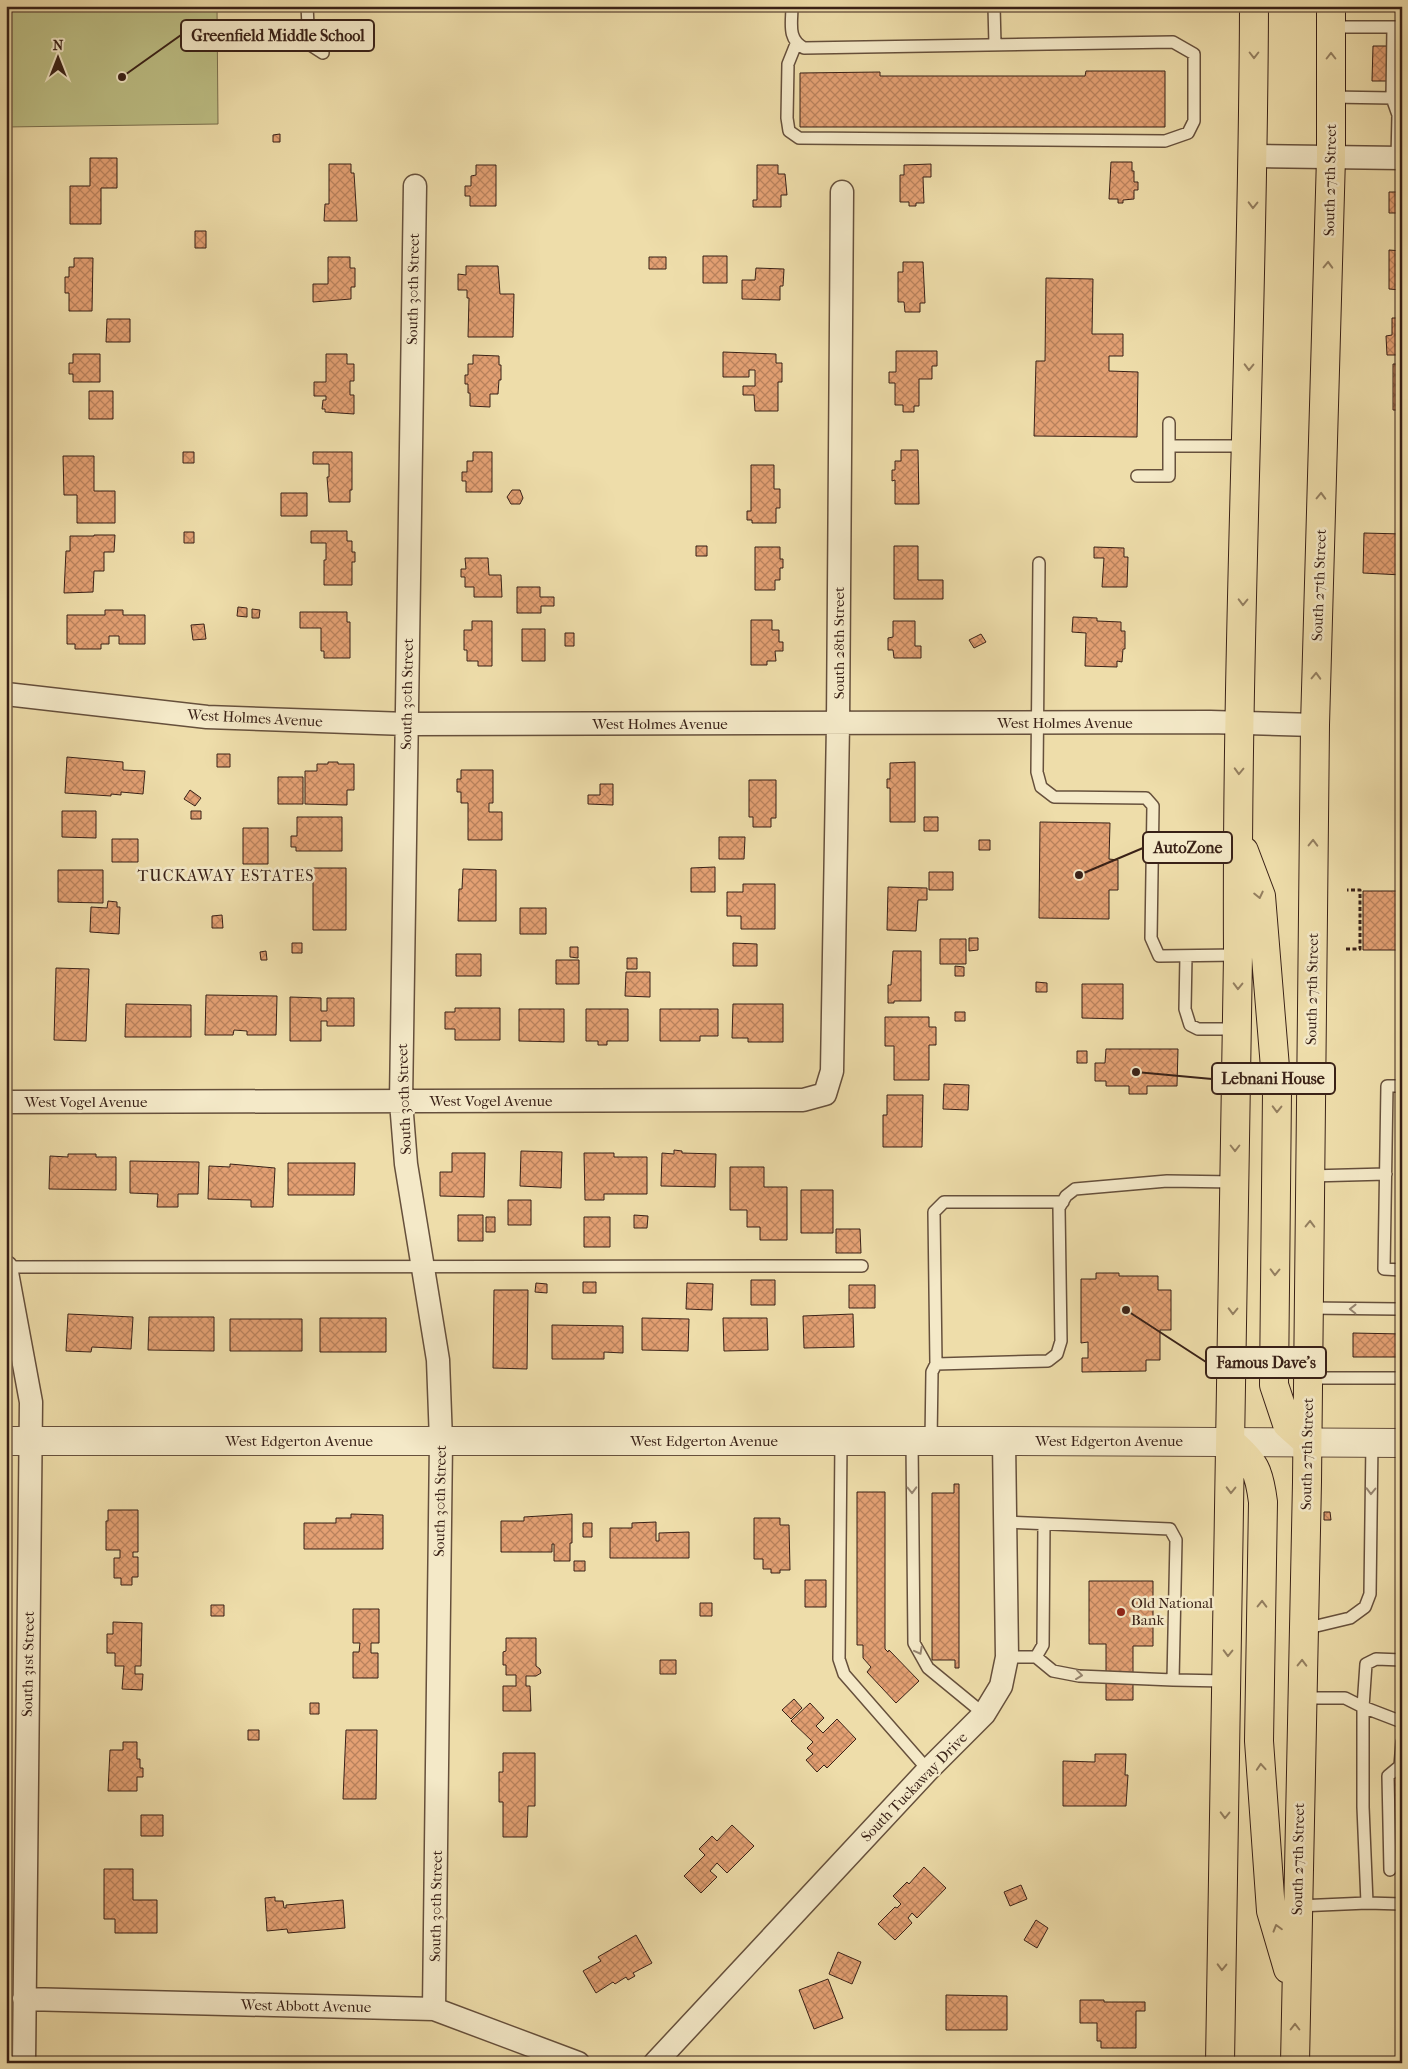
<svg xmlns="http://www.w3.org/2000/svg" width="1408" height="2069" font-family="'IM FELL French Canon',serif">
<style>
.pitch{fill:#bdbf85;stroke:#7b704e}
.building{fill:url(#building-cross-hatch);stroke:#392117}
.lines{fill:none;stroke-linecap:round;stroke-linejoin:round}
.service-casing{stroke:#66503c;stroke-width:14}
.minor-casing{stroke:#66503c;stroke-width:25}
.tertiary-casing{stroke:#66503c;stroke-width:30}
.primary-casing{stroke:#392117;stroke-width:30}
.path{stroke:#392117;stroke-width:3;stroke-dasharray:4 2.5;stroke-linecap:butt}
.service{stroke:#f4e9c8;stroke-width:11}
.minor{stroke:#f4e9c8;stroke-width:22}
.tertiary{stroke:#f4e9c8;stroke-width:28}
.primary{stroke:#eda;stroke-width:28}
.oneway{stroke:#947f60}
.oneway2{stroke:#968570}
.poi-dot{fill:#8f2418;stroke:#f4e9c8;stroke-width:2}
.labels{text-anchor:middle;stroke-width:5;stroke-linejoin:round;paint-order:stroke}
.street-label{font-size:15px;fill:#392117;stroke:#f4e9c8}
.poi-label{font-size:15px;fill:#392117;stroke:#f4e9c8;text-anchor:start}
.neighbourhood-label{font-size:16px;letter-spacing:1px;fill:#392117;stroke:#f4e9c8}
.leader{fill:none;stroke:#392117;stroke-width:2}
.callout-dot{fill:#392117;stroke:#f4e9c8;stroke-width:2}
.callout{fill:#f4e9c8;stroke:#392117;stroke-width:2}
.callout-label{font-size:16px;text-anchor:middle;font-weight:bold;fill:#392117}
</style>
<defs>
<pattern id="building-cross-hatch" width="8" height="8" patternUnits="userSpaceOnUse" patternTransform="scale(1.25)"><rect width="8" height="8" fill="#e3a073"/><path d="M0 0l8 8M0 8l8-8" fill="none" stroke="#b9825d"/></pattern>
</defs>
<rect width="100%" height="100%" fill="#eda"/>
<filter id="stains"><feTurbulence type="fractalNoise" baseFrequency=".004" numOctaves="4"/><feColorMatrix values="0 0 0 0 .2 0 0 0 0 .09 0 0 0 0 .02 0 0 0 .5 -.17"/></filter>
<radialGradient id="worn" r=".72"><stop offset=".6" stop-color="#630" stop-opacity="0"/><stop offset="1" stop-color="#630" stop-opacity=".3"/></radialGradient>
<!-- pitch -->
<path class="pitch" d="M6 6H217L218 124 6 127Z"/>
<!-- building -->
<path class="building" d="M1373 46H1402V81H1372Z
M1086 71H1165V127H800V73L880 72V76H1085Z
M280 134V142H273V135Z
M90 158H117V188H101V224H70V186H90Z
M1111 162H1132V171H1134V182H1138V190H1134V199L1123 200V203H1118V199H1109Z
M329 164H351V173H354L357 221H324L325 204H329Z
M931 164V177H923L924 203H916V206H909V202H900V175H904V165Z
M476 165H496V206H470V196H465V186H471V176L476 175Z
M757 165H778V174H785L787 195H781V207H753V200H757Z
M1389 192H1402V213H1389Z
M195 231H206V248H195Z
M1389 250 1402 251V290L1389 289Z
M703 256H727V283H703Z
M328 257H350V268H355V287H351V299L313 302V284H328Z
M649 257H666V269H649Z
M74 258H93L92 311H69V293H65V277H69V267H74Z
M903 262H923L925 303H920V312H905L904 302H898V272H903Z
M466 266H498L500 294H514L513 337H468L469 298H467V290H458V274L466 275Z
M756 268 784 269 783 286H780V300L742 299V280H755Z
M1046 278 1093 279 1092 334H1123V356H1109V371L1138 372 1137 437 1034 436 1036 361H1045Z
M1392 318H1402V355H1387L1386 336 1392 335Z
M107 319H130V342H106Z
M896 351H937V366H932V379H919V406H914V412H903V405H895V383H889V372H896Z
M723 352 776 354V363H782V382H778V411H755L754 395H743V386H755V370H749V377H723Z
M73 354H100V382H73V374H69V363H73Z
M326 354H347V364H354V381H350V395H354V414L325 412V409H322L323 400H326V396H314V382H326Z
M473 355 499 356V365H501V380H499L498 394H490V407L470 406V393H468V384H465V375H468V364H473Z
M1393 364H1402V410H1393Z
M89 391H113V419H89Z
M901 450H918L919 504H895V480L892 481V470H895V461H901Z
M183 452H194V463H183Z
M313 452H352V490H350V502H329L327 477H329V464H313Z
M473 452H492V492H466V481H462V472H467V461H473Z
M63 456H94V491H115V523H77V495H64Z
M751 465H774V489H780V508H776V523H752V520H747V511H751Z
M512 490H520L523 498 520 504H511L507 497Z
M281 493H307V516H281Z
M311 531H347V541H352V552H355V562H352V585H324V560H326V543H311Z
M184 532H194V543H184Z
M1364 533 1402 534V575L1363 573Z
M94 535H115L114 552H104V571H94L93 592 64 593 66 551H70V536H94Z
M696 546H707V556H696Z
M894 546H918V580H943V599H894Z
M755 547H780V559H783V568H780V580H775V590H755Z
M1094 547 1124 548V557H1128L1127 587H1102L1104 558H1094Z
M465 558H488L489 575H501L502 597H474V587H465V577H461V569H466Z
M517 587H540V597H554V606H541V613H517Z
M238 607 247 608V617L237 616Z
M252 609 260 610 259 618H252Z
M105 610H123V615H145V644H119V636H109V644H101V649H75V644H67V615H105Z
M300 612H347V622H350V658H324V651H321V628H300Z
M1073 617 1097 618V621L1121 622V631H1125V649H1123L1122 662 1117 661V667L1085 666 1086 633 1072 632Z
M751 620H772V630H779V642H783V651H775L776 661H767V665H751Z
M472 621H492V666H478V661H467V650H464V630H472Z
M893 621H915V646H921V658H894L893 650H888V638L893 637Z
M204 624 206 639 193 640 191 625Z
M522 629H545V661H522Z
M565 633H574V646H565Z
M981 634 986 642 974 648 969 640Z
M1400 645H1402V722H1400Z
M217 754H230V767H217Z
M67 757 123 762V770L145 771 143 794 121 792V795L111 794V796L65 793Z
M328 762H338V764H354V790H347V805L305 804V771H317V764H328Z
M915 762V822H890V788H887V779H890V763Z
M461 770H493V803H489V812H502V840H468V803H461V792H457V779H461Z
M278 777H303V804H278Z
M749 780H776V818H771V827H753V817H749Z
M600 784H613V805L588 804V795H600Z
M190 790 201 798 195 806 184 799Z
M62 811H96V838L62 837Z
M191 811H201V819H191Z
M297 817H342V851H296V847H291V836H297Z
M924 817H938V831H924Z
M1040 822 1110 823 1109 859 1118 860V890H1109V919L1039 918Z
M243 828H268V864H243Z
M719 837H745L744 859H719Z
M112 839H138V862H112Z
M979 840H990V850H979Z
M715 867V892H691V868Z
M313 868H346V930H313Z
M463 869 496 870V921H458L459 889H462Z
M58 870H103V903L58 902Z
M929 872H953V890H929Z
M743 884H775V929H741V916H727V892H743Z
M888 887 927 888V900H918L916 931 887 930Z
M1363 891H1402V950H1363Z
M108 901 117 902V907H120L119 934 90 932 91 907 107 908Z
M520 908H546V934H520Z
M222 915 223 928H212V916Z
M969 938H978V950L969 951Z
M940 939H966V964H940Z
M292 943H302V953H292Z
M733 943 757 944V966H733Z
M570 947H578V958L570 957Z
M266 951 267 960H261L260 952Z
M893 951H921V1001H894V1003H888V985H891Z
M456 954H481V976H456Z
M627 958H637V969H627Z
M556 960H579V984H556Z
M955 966 964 967V976H955Z
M56 968 89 969 86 1041 54 1040Z
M626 972H650V997L625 996Z
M1036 982 1047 983V992H1036Z
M1082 984H1123V1019L1082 1018Z
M206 995 277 996 276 1035H247V1031L234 1030 233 1035H205Z
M290 997 321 998V1011H327V998H354V1026H327V1021H321V1041H290Z
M126 1004 191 1005V1037H125Z
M733 1004H783V1042H748V1038H732Z
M455 1008H500V1040H455V1029H445V1012H455Z
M519 1009H564V1042L519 1041Z
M586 1009H628V1041H607V1045H598V1041H586Z
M660 1009H718V1036H700V1041H660Z
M955 1012H965V1021H955Z
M885 1017H929V1027H936V1045H929V1080H894V1046H885Z
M1106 1049H1178L1177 1086H1147V1094H1129V1086H1106V1081H1095V1063H1105Z
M1077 1051H1087V1063H1077Z
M944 1084 969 1085 968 1110 943 1109Z
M887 1095H923L922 1147H883V1115H887Z
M674 1150 682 1151V1153L716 1154 715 1187 661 1186 662 1153 674 1154Z
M521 1151 562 1152 561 1188 520 1186Z
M452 1153H485L484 1197 440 1196V1172H452Z
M584 1153H614V1157H647V1194H604V1200H585Z
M68 1154H96V1157H116V1190L49 1189 50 1156 68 1157Z
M130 1161 199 1162 198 1194H178V1207H157L158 1194 130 1193Z
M288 1163H355L354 1195H288Z
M230 1164 275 1168 273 1207H251V1200L208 1199 209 1166 230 1167Z
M730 1167H764V1187H787V1240H760V1227H747V1210H730Z
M801 1190H833V1233H801Z
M508 1200H531V1225H508Z
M458 1215H483V1241H458Z
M634 1215 648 1216 647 1228H634Z
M486 1217H495V1232H486Z
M584 1217H610V1247H584Z
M836 1229H860L861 1253H836Z
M1096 1273H1119V1276H1158V1290H1171V1330H1160V1360H1146V1371L1082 1372V1358H1088V1342L1081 1343V1279H1096Z
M751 1280H775V1305H751Z
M583 1282H596V1293H583Z
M536 1283 547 1284V1293L535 1292Z
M687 1283 713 1284 712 1310 686 1309Z
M849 1285H875V1308H849Z
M494 1290H528L527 1369 493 1368Z
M68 1314 133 1317 131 1349 92 1347 91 1352 66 1351Z
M853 1314 854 1347 804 1348 803 1316Z
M149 1317H214V1351L148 1350Z
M320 1318H386V1352H320Z
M642 1318 689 1319 688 1351 642 1350Z
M723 1318H767L768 1350 724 1351Z
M230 1319H302V1351H230Z
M552 1325 623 1326V1353L604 1352V1359H552Z
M1353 1333 1402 1334V1357H1353Z
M954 1484H959V1668H955V1660H932V1493H954Z
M857 1492H885V1649L888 1652 889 1650 919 1681 896 1703 867 1672 871 1667 863 1658V1645H857Z
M108 1510H138V1552H133V1557H138V1577H132V1585H121V1578H114V1558H120V1550H106V1521H108Z
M1324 1512H1330L1331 1520H1324Z
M351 1514 383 1515V1549H304V1523H336V1518H351Z
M572 1514V1543H570V1561H554V1544H552V1552H501V1521H524V1517Z
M754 1518H780V1525H789L790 1570H780V1573H771V1569H763V1559H754Z
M656 1522V1541H659V1533L689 1532V1558H610V1528H632V1523Z
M583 1523H592V1537H583Z
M574 1561H585V1571H574Z
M1399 1569H1402V1633H1398Z
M805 1580H826V1607H805Z
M1089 1581H1153V1646H1133V1700H1106V1644H1089Z
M700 1603H712V1616H700Z
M211 1605H224V1616H211Z
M353 1609H379V1643H371V1653H378V1678H353V1652H359L360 1643H353Z
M113 1622 142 1623 141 1666H135V1674H143L142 1690 122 1689 124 1666H115V1653H107V1634H113Z
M506 1638H536V1666L540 1669 541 1673 536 1676H526V1686H530L531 1711H503V1686H516V1675H506V1665H503V1652L506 1651Z
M660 1660H676V1674H660Z
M794 1699 802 1708 791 1719 782 1710Z
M310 1703H319V1714H310Z
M810 1703 824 1718 816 1726 823 1733 837 1719 856 1739 827 1768 824 1765 817 1772 806 1760 813 1754 807 1748 813 1742 791 1721Z
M248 1730H259V1740H248Z
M346 1730H377L376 1799H343Z
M123 1742H137V1759H140V1768H143V1777H137V1791H108L110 1750H123Z
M503 1753H535V1806H528L527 1837H503V1802H499V1772H503Z
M1095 1754H1126L1125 1775H1128L1126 1806H1063V1761L1095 1762Z
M1391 1777H1402V1867H1400V1819H1391Z
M141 1815H163V1836H141Z
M732 1825 754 1846 727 1873 717 1863 710 1871 717 1877 701 1893 684 1876 705 1855 699 1849 712 1836 717 1841Z
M924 1867 946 1888 917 1918 912 1913 908 1918 912 1923 895 1940 878 1924 895 1907 897 1908 901 1904 893 1896 907 1882 909 1884Z
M104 1869H133V1900H157V1933H115V1919H104Z
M1021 1885 1027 1899 1010 1906 1004 1892Z
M275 1897V1901H283L284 1908H286V1905L343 1900 345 1928 288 1933 287 1929 267 1931 265 1898Z
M1036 1920 1048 1928 1037 1948 1024 1940Z
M636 1935 652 1963 633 1973 635 1976 628 1980 626 1977 615 1984 613 1982 596 1993 583 1971 601 1961 598 1957Z
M838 1952 861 1962 852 1984 829 1974Z
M828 1979 843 2018 814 2029 799 1990Z
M946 1995 1007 1996V2030H946Z
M1080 2000H1104V2002H1145V2011H1136V2048H1101V2041H1097V2023H1080Z
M343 2058 382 2059V2063H343Z"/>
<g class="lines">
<!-- service casing -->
<g class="service-casing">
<path id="service" d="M307 6 309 44 323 53
M792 6C792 23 787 39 804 48L1173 42 1194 54V121L1188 133 1165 141 799 138 789 131 787 118 788 64 796 44
M994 6 995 45
M1331 27H1402
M1393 27 1392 98 1398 115H1402
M1331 97 1392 98
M1397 158 1398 115
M1169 423V446H1247
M1137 476H1169V446
M1039 563 1037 772 1041 787 1054 797 1146 798 1153 806 1151 938 1159 956 1238 955
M1186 956 1185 1009 1190 1025 1198 1029H1236
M1402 1086H1387L1384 1269 1402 1270
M1310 1176 1386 1174
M6 1267 862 1266
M1309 1308 1397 1309
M936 1364 934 1212 944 1202H1063
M1308 1378H1402
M841 1441 839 1659 844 1674 928 1770
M912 1441 914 1643 928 1668 984 1714
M931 1441 932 1372 936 1364 1048 1361 1057 1354 1061 1341 1059 1208 1066 1196 1075 1189 1167 1181 1235 1182
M1005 1522 1170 1529 1176 1540 1173 1680 1226 1681
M1304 1629 1350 1618 1365 1607 1370 1594 1372 1442
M1007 1657H1036L1043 1645 1044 1524
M1036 1657 1053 1671 1079 1676 1173 1680
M1402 1660 1376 1659 1366 1664 1363 1707 1402 1722
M1402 1742 1400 1766H1402
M1390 1870 1388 1776 1400 1766
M1367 1903 1402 1904
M1298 1906 1367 1903 1363 1807V1707L1345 1698H1303"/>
</g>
<!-- minor casing -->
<g class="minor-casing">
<path id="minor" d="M1254 156 1402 158
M415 186 401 1102 406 1164 438 1360 441 1441 434 2009
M6 694 207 717 407 724 1210 722 1315 725
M6 1102 803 1100 825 1094 832 1071 838 724 842 192
M6 1267 31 1402 24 2063
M24 1999 434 2009 578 2063
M655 2063 928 1770 984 1714 1001 1686 1007 1657 1004 1441"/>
</g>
<!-- tertiary casing -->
<g class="tertiary-casing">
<path id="tertiary" d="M6 1441H1004L1402 1443"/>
</g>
<!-- primary casing -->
<g class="primary-casing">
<path id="primary" d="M1244 851 1261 896 1277 1092 1274 1385 1287 1424 1307 1442
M1231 1442C1255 1463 1259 1470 1263 1502L1259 1741 1271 1911 1288 1969
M1220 2063 1238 955C1236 639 1253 323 1254 6
M1295 2063 1307 1482 1315 725 1331 157V6"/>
</g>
<!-- path -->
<path class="path" d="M1346 949H1360V890H1347"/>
<!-- service -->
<use href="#service" class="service"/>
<!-- minor -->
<use href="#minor" class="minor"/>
<!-- tertiary -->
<use href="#tertiary" class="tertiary"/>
<!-- primary -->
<use href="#primary" class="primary"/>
</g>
<!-- one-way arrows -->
<defs><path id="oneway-chevron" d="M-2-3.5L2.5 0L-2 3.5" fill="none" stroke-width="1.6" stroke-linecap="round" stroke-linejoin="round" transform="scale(1.25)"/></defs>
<g class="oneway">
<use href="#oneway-chevron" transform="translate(1254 55) rotate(90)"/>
<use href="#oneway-chevron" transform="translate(1331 56) rotate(-90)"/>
<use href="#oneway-chevron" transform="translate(1253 205) rotate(91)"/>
<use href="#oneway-chevron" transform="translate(1328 265) rotate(-88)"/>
<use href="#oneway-chevron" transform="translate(1249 367) rotate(91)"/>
<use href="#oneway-chevron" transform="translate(1321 496) rotate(-88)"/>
<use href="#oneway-chevron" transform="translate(1243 602) rotate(91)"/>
<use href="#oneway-chevron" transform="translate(1316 676) rotate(-88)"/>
<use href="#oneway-chevron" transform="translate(1239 771) rotate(92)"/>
<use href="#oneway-chevron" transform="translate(1313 843) rotate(-89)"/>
<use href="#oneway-chevron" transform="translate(1259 895) rotate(77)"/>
<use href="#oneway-chevron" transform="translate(1238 986) rotate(91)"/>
<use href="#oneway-chevron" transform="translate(1277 1109) rotate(91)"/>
<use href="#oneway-chevron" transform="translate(1235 1148) rotate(90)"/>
<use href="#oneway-chevron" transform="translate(1310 1224) rotate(-89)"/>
<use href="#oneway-chevron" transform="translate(1275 1272) rotate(91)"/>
<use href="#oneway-chevron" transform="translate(1233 1311) rotate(91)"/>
<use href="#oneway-chevron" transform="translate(1231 1490) rotate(91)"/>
<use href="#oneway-chevron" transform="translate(1262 1604) rotate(-89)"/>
<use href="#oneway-chevron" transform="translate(1228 1653) rotate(91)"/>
<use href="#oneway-chevron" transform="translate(1302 1663) rotate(-89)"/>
<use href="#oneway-chevron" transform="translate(1261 1767) rotate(-94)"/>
<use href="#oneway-chevron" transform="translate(1225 1815) rotate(91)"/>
<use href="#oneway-chevron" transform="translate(1277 1928) rotate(-106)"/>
<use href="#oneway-chevron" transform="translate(1222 1967) rotate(91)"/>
<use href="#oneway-chevron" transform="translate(1295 2027) rotate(-90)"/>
</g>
<g class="oneway2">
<use href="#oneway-chevron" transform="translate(1353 1309) rotate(-179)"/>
<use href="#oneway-chevron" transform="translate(912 1490) rotate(89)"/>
<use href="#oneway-chevron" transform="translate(1371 1491) rotate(91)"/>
<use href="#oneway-chevron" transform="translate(919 1651) rotate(62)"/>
<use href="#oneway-chevron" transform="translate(1079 1675) rotate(7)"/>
</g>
<!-- markers -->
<circle class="poi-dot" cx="1121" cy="1612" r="5"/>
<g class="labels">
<!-- street labels -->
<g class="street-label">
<text transform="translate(1330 180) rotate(-89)" y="5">South 27th Street</text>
<text transform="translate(413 289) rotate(-89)" y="5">South 30th Street</text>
<text transform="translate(1319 585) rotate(-88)" y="5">South 27th Street</text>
<text transform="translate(839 643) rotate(-90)" y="5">South 28th Street</text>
<text transform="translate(407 694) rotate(-89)" y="5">South 30th Street</text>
<text transform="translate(255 718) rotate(3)" y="5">West Holmes Avenue</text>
<text x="1065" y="728">West Holmes Avenue</text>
<text x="660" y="729">West Holmes Avenue</text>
<text transform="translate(1312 989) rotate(-89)" y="5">South 27th Street</text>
<text transform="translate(404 1099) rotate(-92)" y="5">South 30th Street</text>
<text x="491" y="1106">West Vogel Avenue</text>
<text x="86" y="1107">West Vogel Avenue</text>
<text x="299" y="1446">West Edgerton Avenue</text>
<text x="704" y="1446">West Edgerton Avenue</text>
<text x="1109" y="1446">West Edgerton Avenue</text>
<text transform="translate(1307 1454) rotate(-89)" y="5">South 27th Street</text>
<text transform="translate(440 1501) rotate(-89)" y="5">South 30th Street</text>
<text transform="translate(28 1664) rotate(-89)" y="5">South 31st Street</text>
<text transform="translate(914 1787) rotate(-46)" y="5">South Tuckaway Drive</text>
<text transform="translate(1298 1859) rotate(-89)" y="5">South 27th Street</text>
<text transform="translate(436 1906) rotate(-89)" y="5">South 30th Street</text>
<text transform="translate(306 2006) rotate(1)" y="5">West Abbott Avenue</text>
</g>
<!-- poi labels -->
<g class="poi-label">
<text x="1131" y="1608">Old National<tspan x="1131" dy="17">Bank</tspan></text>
</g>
<!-- neighbourhood labels -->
<g class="neighbourhood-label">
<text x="226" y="881">TUCKAWAY ESTATES</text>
</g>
</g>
<!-- callouts -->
<path class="leader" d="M122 77L181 35M1079 875L1143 848M1136 1072L1212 1079M1126 1310L1206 1362"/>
<g class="callout-dot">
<circle cx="122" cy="77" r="5"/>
<circle cx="1079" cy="875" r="5"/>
<circle cx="1136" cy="1072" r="5"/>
<circle cx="1126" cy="1310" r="5"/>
</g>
<g class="callout">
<rect x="181" y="20" width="193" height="31" rx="5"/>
<rect x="1143" y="832" width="89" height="31" rx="5"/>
<rect x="1212" y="1063" width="123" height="31" rx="5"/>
<rect x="1206" y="1347" width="120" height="31" rx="5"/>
</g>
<g class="callout-label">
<text x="278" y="41">Greenfield Middle School</text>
<text x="1188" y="853">AutoZone</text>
<text x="1273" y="1084">Lebnani House</text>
<text x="1266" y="1368">Famous Dave's</text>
</g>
<!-- margin -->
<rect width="1408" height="2069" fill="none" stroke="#eda" stroke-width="25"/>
<rect x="8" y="8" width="1393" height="2054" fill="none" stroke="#392117" stroke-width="2.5"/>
<rect x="12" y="12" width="1383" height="2044" fill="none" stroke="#392117"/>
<!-- north arrow -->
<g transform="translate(58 58)" stroke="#f4e9c8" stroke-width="4" paint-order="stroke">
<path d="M0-4L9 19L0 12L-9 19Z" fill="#392117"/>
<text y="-8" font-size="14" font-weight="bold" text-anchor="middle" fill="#392117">N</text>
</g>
<rect width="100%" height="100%" filter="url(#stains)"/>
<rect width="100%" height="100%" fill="url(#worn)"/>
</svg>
